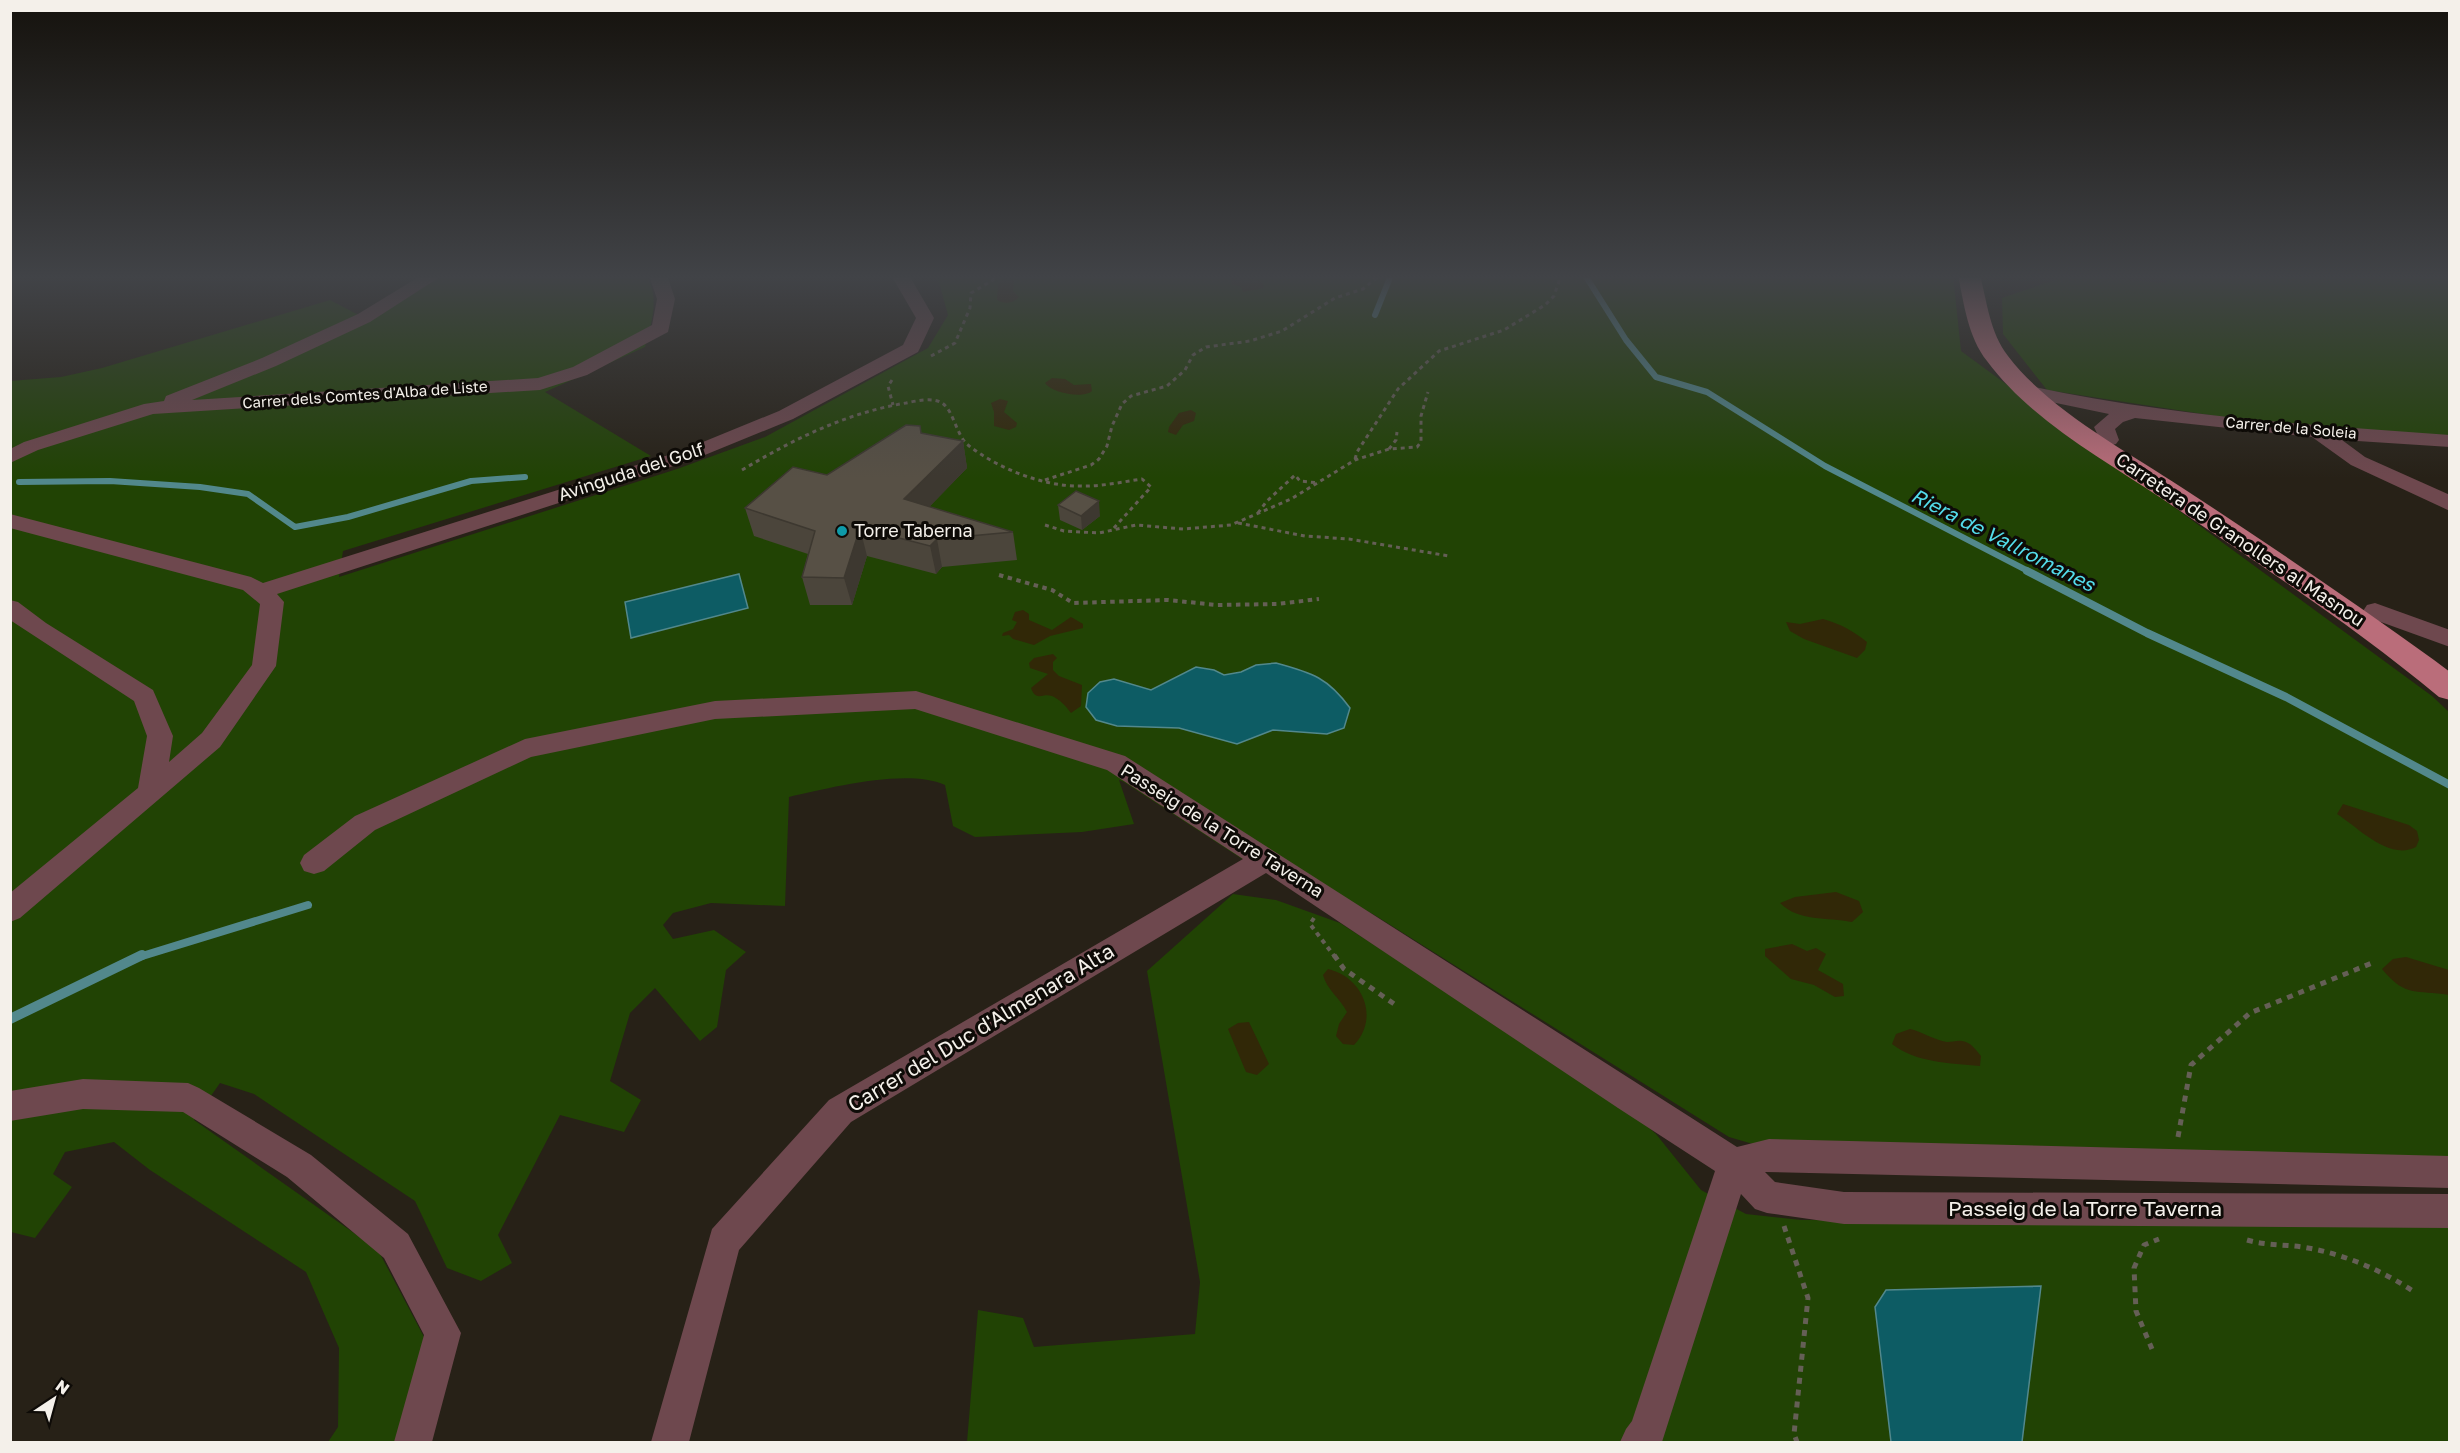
<svg xmlns="http://www.w3.org/2000/svg" width="2460" height="1453" font-family="'Golos Text',sans-serif">
<style>
.green{fill:#214304}
.sand{fill:#312807}
.water{fill:#0d5c64;stroke:#52888c;stroke-width:1.5}
.lines{fill:none;stroke-linecap:round;stroke-linejoin:round}
.stream-far2{stroke:#52888c;stroke-width:6}
.stream-far1{stroke:#52888c;stroke-width:8}
.stream{stroke:#52888c;stroke-width:10}
.path-far2{stroke:#655f56;stroke-width:3;stroke-dasharray:4 4;stroke-linecap:butt}
.path-far1{stroke:#655f56;stroke-width:4;stroke-dasharray:4.5 4.5;stroke-linecap:butt}
.path{stroke:#655f56;stroke-width:5;stroke-dasharray:6 6;stroke-linecap:butt}
.minor{fill:#6e484e;fill-rule:evenodd}
.major{fill:#ba6d7a;fill-rule:evenodd}
.wall{fill:#4b453b}
.shaded-wall{fill:#3d3830}
.building{fill:#575045;stroke:#3d3830;stroke-width:1.5}
.culture-dot{fill:#0f9aa8;stroke:#0e0b07;stroke-width:2}
.labels{text-anchor:middle;stroke-width:6;stroke-linejoin:round;paint-order:stroke}
.far-street-label{font-size:15px;fill:#f4f0ea;stroke:#0e0b07}
.street-label{font-size:18px;fill:#f4f0ea;stroke:#0e0b07}
.poi-label{font-size:18px;fill:#f4f0ea;stroke:#0e0b07;text-anchor:start}
.water-label{font-size:20px;font-style:italic;fill:#53dcea;stroke:#0e0b07}
.near-street-label{font-size:21px;fill:#f4f0ea;stroke:#0e0b07}
</style>
<rect width="100%" height="100%" fill="#272117"/>
<!-- green -->
<path class="green" d="M443 275H645C661 294 651 325 645 347L545 392 651 456 343 551 339 577 677 469 765 437 928 348 948 315 937 275H1953L1961 351 2432 696 2449 712V1160L1770 1149 1729 1137 1376 916 1274 857 1259 870 1124 782 1119 780 1134 824 1082 832 975 837 953 826 945 785C906 768 830 788 789 797L785 906 711 903 673 913 663 925 673 939 714 930 746 952 726 970 717 1027 700 1041 655 988 630 1013 610 1081 641 1100 624 1132 560 1115 498 1235 512 1263 481 1281 447 1268 415 1201 254 1094 220 1083 194 1120 378 1250 424 1337 399 1442H328L338 1427 339 1348 306 1272 150 1170 114 1142 65 1152 53 1174 72 1187 35 1238 11 1232 10 381 61 377 102 368 330 300 370 321Z
M2069 275 2165 283 2171 275H2449V436L2242 420 2047 390 2003 334 2002 298Z
M1233 894 1276 900 1340 923 1621 1103 1656 1134 1701 1190 1746 1214 1801 1220 2449 1222V1442H967L978 1310 1023 1318 1034 1347 1195 1334 1200 1282 1147 971Z"/>
<!-- sand -->
<path class="sand" d="M1240 275H1254V278L1263 283 1264 288 1243 292 1241 287 1232 284 1231 278Z
M1009 278 1014 281 1013 291 1019 297C1012 304 1005 304 997 300L998 284 1002 280Z
M1052 378 1065 379 1074 385 1091 384 1092 391C1083 399 1052 393 1045 383Z
M1000 399 1008 401 1004 412 1017 423 1016 427 1009 430 994 426V412L991 403Z
M1191 410 1196 413 1194 421 1183 425 1176 435 1168 432 1169 427 1179 413Z
M1023 610 1029 614V620L1052 630 1071 617 1083 624V628L1050 636 1034 645 1013 639 1009 635 1002 636 1003 633 1013 629 1017 622 1012 620 1015 612Z
M1823 619C1841 624 1853 631 1867 642L1865 650 1857 658 1804 639 1790 631 1786 622 1800 624Z
M1053 654 1057 658 1053 662V670L1059 676 1082 685 1081 706 1071 713C1066 706 1059 699 1052 696 1042 693 1036 702 1031 688L1048 674 1030 668 1029 663 1034 658Z
M2343 804 2409 825 2417 831 2419 840 2416 847C2389 861 2359 828 2337 814Z
M1836 892 1859 901 1863 912 1852 922C1827 917 1799 922 1780 903L1795 897Z
M1792 944 1807 951 1816 948 1826 954 1818 970 1843 984 1844 996 1835 997 1814 985 1791 979 1765 956V949Z
M2406 957 2449 970V995C2416 989 2407 999 2382 969L2393 959Z
M1328 969C1363 977 1380 1018 1354 1045L1343 1044 1336 1036 1339 1024 1347 1012C1340 998 1327 990 1323 975Z
M1249 1022 1269 1064 1257 1075 1246 1072 1228 1029 1238 1023Z
M1910 1029C1923 1032 1934 1040 1947 1042 1952 1042 1958 1040 1962 1041 1971 1042 1976 1050 1981 1056L1980 1066C1950 1063 1916 1063 1892 1044L1896 1034Z"/>
<!-- water -->
<path class="water" d="M739 574 748 608 631 638 625 602Z
M1276 663C1313 673 1328 678 1350 708L1344 728 1327 734 1273 730 1237 744 1179 728 1117 726 1096 720 1086 707 1088 693 1100 682 1114 679 1151 690 1196 667 1214 670 1224 675 1241 672 1256 665Z
M2041 1286 2022 1442H1891L1875 1307 1886 1290Z"/>
<g class="lines">
<!-- stream-far2 -->
<path class="stream-far2" d="M1585 275 1626 340 1656 377 1707 392 1825 466 2030 572
M1375 315 1391 275
M19 482 110 481 200 487 248 494 295 527 348 517 471 481 525 477"/>
<!-- stream-far1 -->
<path class="stream-far1" d="M2027 571 2147 633 2286 697 2450 785
M139 957 308 905"/>
<!-- stream -->
<path class="stream" d="M10 1019 142 955"/>
<!-- path-far2 -->
<path class="path-far2" d="M931 356 955 343 970 308 971 293 993 280 996 275
M892 380 888 386 893 405
M1389 449 1396 440 1397 432
M1355 459 1357 452 1398 389 1439 351 1504 330 1545 305 1554 296 1561 275
M742 470C794 439 846 413 906 403 916 401 933 397 942 403 954 411 956 435 968 445 997 468 1042 486 1078 486 1100 487 1121 482 1142 479L1151 487 1112 530
M1045 480 1091 465 1099 459 1107 446 1112 426 1122 404 1131 396 1167 386 1185 370 1193 355 1206 347 1250 341 1282 331 1335 298 1363 289 1380 275
M1258 513 1266 502 1295 475 1300 481 1319 483
M1238 523 1305 536 1349 539 1449 556
M1045 525 1064 531 1099 533 1136 525 1183 529 1231 525 1291 499 1355 460 1389 449 1417 447 1421 442V416L1428 392"/>
<!-- path-far1 -->
<path class="path-far1" d="M999 575 1052 590 1073 603 1168 600 1217 605 1277 604 1319 599
M1314 918 1310 924 1335 957"/>
<!-- path -->
<path class="path" d="M1334 955 1344 969 1397 1006
M2178 1137 2191 1065 2250 1013 2372 963
M1784 1226 1808 1298 1794 1434 1797 1442
M2247 1240C2267 1246 2287 1244 2308 1248 2347 1255 2383 1271 2416 1293
M2152 1349 2136 1311 2134 1268 2144 1245 2159 1239"/>
<!-- minor -->
<path class="minor" d="M422 275H443L370 322 276 366 192 400 538 378 573 367 652 325 657 299 649 275H667L675 299 668 332 587 375 540 390 153 414 38 450 10 463V449L24 442 144 404 164 401 166 396 262 358 358 314Z
M891 275H909L934 318 920 348 918 352 793 419 695 459 277 594 284 602 276 666 220 747 20 918 10 922V893L138 788 147 736 134 701 10 620V600L18 602 46 623 153 690 173 736 169 762 202 733 252 665 260 604 243 590 10 528V514L251 577 263 583 681 451 779 411 903 345 916 318Z
M2030 386C2169 416 2308 425 2450 435V447L2342 440 2365 457 2450 495V511L2351 465 2312 437 2135 418 2123 422 2115 429 2119 440 2116 444 2109 446 2102 444 2094 427 2109 414 2023 396 2020 392 2023 388Z
M2375 603 2450 630V647L2367 617 2363 611 2367 605Z
M916 691 1125 756 1737 1147 1769 1139 2450 1156V1188L1765 1172 1775 1182 1844 1192 2450 1194V1228L1844 1224 1767 1213 1755 1209 1741 1194 1662 1442H1620L1626 1429 1632 1421 1715 1171 1618 1108 1266 873 851 1122 739 1250 689 1442H651L712 1229 829 1100 1243 859 1107 770 915 709 715 719 531 757 375 830 324 871 314 874 304 871 300 863 304 855 355 816 525 739 715 701Z
M83 1079 188 1083 199 1088 311 1155 408 1234 461 1333 432 1442H394L424 1335 384 1258 287 1177 183 1112 83 1109 10 1121V1091Z"/>
<!-- major -->
<path class="major" d="M1958 275H1980C1987 302 1990 333 2008 356 2049 410 2125 450 2181 487 2267 543 2351 600 2434 660L2450 672V700L2439 697C2351 624 2256 562 2161 498 2101 458 2031 420 1987 361 1968 337 1964 304 1958 275Z"/>
</g>
<!-- wall -->
<path class="wall" d="M921 433 963 441 967 468 929 507 1013 532 1017 560 942 567 936 574 867 556 852 605H810L802 577 808 554 754 536 745 508 827 475Z
M1058 505 1100 516 1082 530 1060 520Z"/>
<!-- shaded-wall -->
<path class="shaded-wall" d="M963 441 967 468 910 527 904 499Z
M1099 501 1100 516 1082 530 1081 516Z
M860 528 867 556 852 605 844 578Z
M937 539 942 567 936 574 930 546Z"/>
<!-- building -->
<path class="building" d="M906 425 920 426 921 433 963 441 904 499 1013 532 937 539 930 546 860 528 844 578 802 577 815 531 745 508 793 467 827 475Z
M1076 491 1099 501 1081 516 1058 505Z"/>
<!-- sky -->
<linearGradient id="sky" x2="0" y2="1"><stop stop-color="#15120d"/><stop offset="0.58" stop-color="#414347"/><stop offset="1" stop-color="#414347" stop-opacity="0"/></linearGradient>
<rect width="2460" height="478" fill="url(#sky)"/>
<!-- markers -->
<circle class="culture-dot" cx="842" cy="531" r="6"/>
<g class="labels">
<!-- far-street labels -->
<g class="far-street-label">
<text transform="translate(365 395) rotate(-4)" y="5">Carrer dels Comtes d'Alba de Liste</text>
<text transform="translate(2291 428) rotate(5)" y="5">Carrer de la Soleia</text>
</g>
<!-- street labels -->
<g class="street-label">
<text transform="translate(631 472) rotate(-18)" y="6">Avinguda del Golf</text>
<text transform="translate(2240 540) rotate(34)" y="6">Carretera de Granollers al Masnou</text>
<text transform="translate(1222 831) rotate(32)" y="6">Passeig de la Torre Taverna</text>
</g>
<!-- poi labels -->
<g class="poi-label">
<text x="854" y="537">Torre Taberna</text>
</g>
<!-- water labels -->
<g class="water-label">
<text transform="translate(2003 540) rotate(27)" y="7">Riera de Vallromanes</text>
</g>
<!-- near-street labels -->
<g class="near-street-label">
<text transform="translate(981 1028) rotate(-31)" y="7">Carrer del Duc d'Almenara Alta</text>
<text x="2085" y="1216">Passeig de la Torre Taverna</text>
</g>
</g>
<!-- border -->
<rect width="2460" height="1453" fill="none" stroke="#f4f0ea" stroke-width="24"/>
<!-- north arrow -->
<g transform="translate(54 1399) rotate(36)" stroke="#0e0b07" stroke-width="4.5" paint-order="stroke">
<path d="M0-4.5L10 22L0 15L-10 22Z" fill="#f4f0ea"/>
<text y="-9" font-size="16" font-weight="bold" text-anchor="middle" fill="#f4f0ea">N</text>
</g>
</svg>
